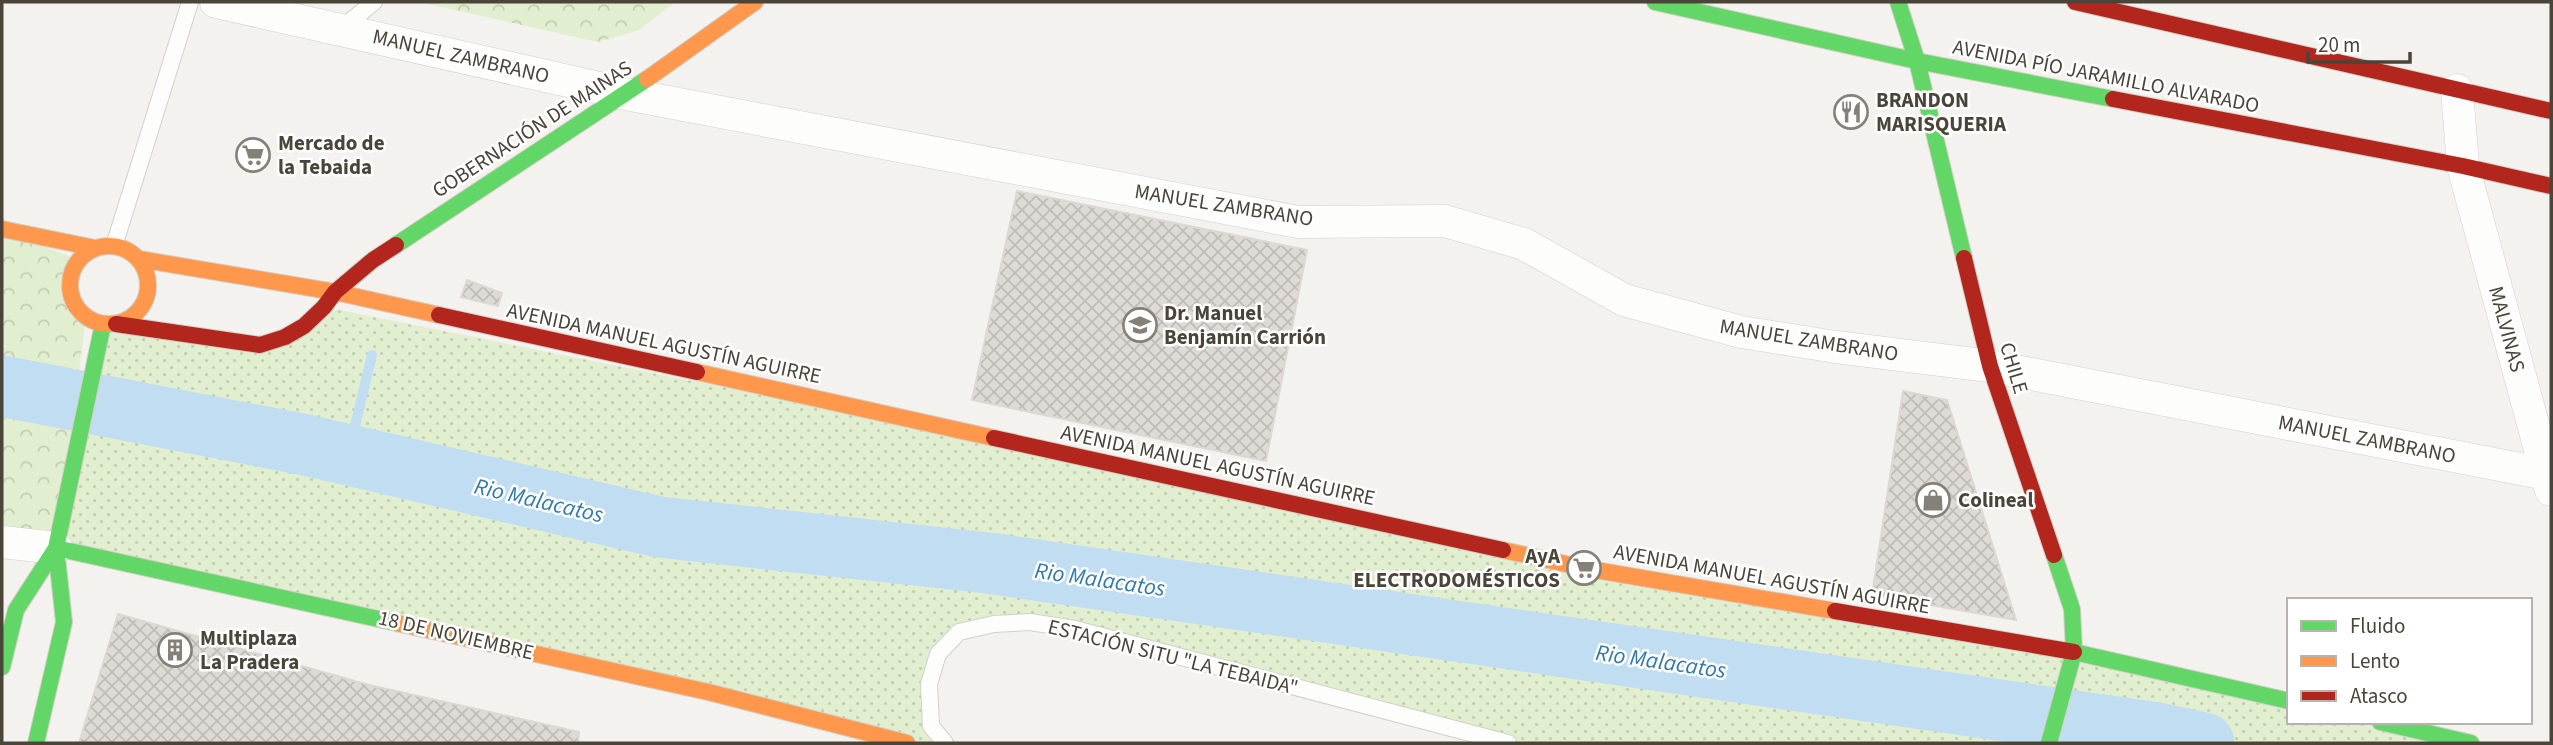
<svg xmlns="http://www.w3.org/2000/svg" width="2553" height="745" font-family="'Source Sans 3',sans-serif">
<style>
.grass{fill:url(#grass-dots)}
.park{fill:url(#park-crowns)}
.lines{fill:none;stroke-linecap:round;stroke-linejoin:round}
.stream{stroke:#c0ddf1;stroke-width:10}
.river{stroke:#c0ddf1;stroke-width:61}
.building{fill:url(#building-cross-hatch);stroke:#dcd9d4;stroke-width:2}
.lane-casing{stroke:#d2d0cb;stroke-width:18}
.street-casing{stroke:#d2d0cb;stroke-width:33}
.fast-casing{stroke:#d3cfc5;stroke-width:18}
.slow-casing{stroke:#d3cfc5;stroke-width:18}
.jam-casing{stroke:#d3cfc5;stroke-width:18}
.lane{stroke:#fdfdfc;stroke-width:16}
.street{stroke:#fdfdfc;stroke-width:32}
.fast{stroke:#63d668;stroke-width:16}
.slow{stroke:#ff974d;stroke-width:16}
.jam{stroke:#b3261e;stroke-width:16}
.labels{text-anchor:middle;stroke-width:5;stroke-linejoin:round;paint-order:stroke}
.street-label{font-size:21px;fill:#4b4439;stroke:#fff}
.poi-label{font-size:21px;font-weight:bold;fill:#4b4439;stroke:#fff;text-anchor:start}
.water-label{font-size:23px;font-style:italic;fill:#2e7ab2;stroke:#fff}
</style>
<defs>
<pattern id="grass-dots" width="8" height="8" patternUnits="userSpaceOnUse" patternTransform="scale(1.75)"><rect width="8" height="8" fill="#e1eecf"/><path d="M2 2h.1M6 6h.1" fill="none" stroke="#c3cdb2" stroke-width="1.8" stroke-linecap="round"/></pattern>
<pattern id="park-crowns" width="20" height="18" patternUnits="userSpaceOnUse" patternTransform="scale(1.75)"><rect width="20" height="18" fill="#e1eecf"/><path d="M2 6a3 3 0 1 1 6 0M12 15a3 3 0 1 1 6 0" fill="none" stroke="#c3cdb2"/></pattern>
<pattern id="building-cross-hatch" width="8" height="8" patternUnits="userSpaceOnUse" patternTransform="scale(1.75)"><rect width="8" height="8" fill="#dedbd6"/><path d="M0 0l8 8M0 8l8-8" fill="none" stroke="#c0bdb8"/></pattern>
</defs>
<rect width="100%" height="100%" fill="#f4f2ee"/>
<!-- grass -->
<path class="grass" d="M324 307 2289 701V722H2380L2471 743H1508L1030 622 959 632 938 654 931 726 945 743H907L56 548 103 324 260 345Z"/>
<!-- park -->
<path class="park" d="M419 2H675L639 30 598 42Z
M2 229 78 260C66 281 68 302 86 317L56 548 2 542Z"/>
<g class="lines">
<!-- stream -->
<path class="stream" d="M348 455 372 355"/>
<!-- river -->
<path class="river" d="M2 386 306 445 659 527 988 563 2157 733 2204 743"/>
</g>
<!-- building -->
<path class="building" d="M1017 191 1307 250 1266 461 972 400Z
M467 280 502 293 498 306 461 297Z
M1903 391 1947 400 2016 620 1872 595Z
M118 614 369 685 579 732 578 743H79Z"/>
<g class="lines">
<!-- lane casing -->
<g class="lane-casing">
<path id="lane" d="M341 29 374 2
M114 246 190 2
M945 743 931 726 929 684 938 654 959 632 994 624 1030 622 1075 629 1508 743"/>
</g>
<!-- street casing -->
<g class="street-casing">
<path id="street" d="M216 2 626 94 1298 222 1445 221 1524 244 1624 300 1741 332 1836 347 1990 366 2551 475
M2457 90 2463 166 2551 490
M2 542 56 548"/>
</g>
<!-- fast casing -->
<g class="fast-casing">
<path id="fast" d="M1655 2 1917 61 2113 99
M1898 2 1917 61 1964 258
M396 245 647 79
M56 548 401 624
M2074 652 2289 701
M2 667 16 610 56 548
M2380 722 2471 743
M36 743 64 622 56 548 103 324
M2049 743 2074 652 2072 609 2054 555"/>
</g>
<!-- slow casing -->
<g class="slow-casing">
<path id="slow" d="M647 79 755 2
M2 229 95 248
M70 285a39 39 0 1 1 78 0a39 39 0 1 1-78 0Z
M139 259 335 292 439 315
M697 372 994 438
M1503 550 1584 568 1835 611
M401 624 708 692 907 743"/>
</g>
<!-- jam casing -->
<g class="jam-casing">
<path id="jam" d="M2075 2 2551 111
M2113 99 2463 166 2551 186
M1964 258 1990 366 2054 555
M439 315 697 372
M116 324 260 345 285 337 304 326 324 307 335 292 373 260 396 245
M994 438 1503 550
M1835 611 2074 652"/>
</g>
<!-- lane -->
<use href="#lane" class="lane"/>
<!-- street -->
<use href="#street" class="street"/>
<!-- fast -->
<use href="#fast" class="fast"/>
<!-- slow -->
<use href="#slow" class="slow"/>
<!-- jam -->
<use href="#jam" class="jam"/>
</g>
<!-- icons -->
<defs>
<g id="restaurant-ring" transform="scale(1.75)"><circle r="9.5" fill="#fff" stroke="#868178" stroke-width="1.5"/><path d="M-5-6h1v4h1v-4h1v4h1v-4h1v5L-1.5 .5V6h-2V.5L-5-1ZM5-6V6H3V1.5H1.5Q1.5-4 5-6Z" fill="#868178"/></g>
<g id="supermarket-ring" transform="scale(1.75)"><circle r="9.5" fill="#fff" stroke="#868178" stroke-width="1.5"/><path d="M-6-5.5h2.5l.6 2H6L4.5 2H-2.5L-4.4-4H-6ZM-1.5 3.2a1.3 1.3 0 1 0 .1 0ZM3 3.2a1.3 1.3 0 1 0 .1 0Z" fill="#868178"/></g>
<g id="school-ring" transform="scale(1.75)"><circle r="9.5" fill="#fff" stroke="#868178" stroke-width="1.5"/><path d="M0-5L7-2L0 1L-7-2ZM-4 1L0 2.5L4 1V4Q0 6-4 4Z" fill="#868178"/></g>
<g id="shop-ring" transform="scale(1.75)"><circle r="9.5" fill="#fff" stroke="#868178" stroke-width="1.5"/><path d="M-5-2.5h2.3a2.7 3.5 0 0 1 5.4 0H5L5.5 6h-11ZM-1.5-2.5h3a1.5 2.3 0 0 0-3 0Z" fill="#868178"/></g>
<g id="building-ring" transform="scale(1.75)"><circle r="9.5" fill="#fff" stroke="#868178" stroke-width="1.5"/><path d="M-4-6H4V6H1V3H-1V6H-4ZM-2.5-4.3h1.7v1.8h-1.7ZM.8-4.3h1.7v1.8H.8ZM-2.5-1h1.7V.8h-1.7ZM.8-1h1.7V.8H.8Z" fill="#868178"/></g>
</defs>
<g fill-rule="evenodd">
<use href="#restaurant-ring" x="1851" y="112"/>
<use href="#supermarket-ring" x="253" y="155"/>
<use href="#school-ring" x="1140" y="325"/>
<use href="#shop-ring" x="1933" y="500"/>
<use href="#supermarket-ring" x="1584" y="568"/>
<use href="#building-ring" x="175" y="650"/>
</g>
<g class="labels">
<!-- street labels -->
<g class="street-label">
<text transform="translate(461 56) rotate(13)" y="7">MANUEL ZAMBRANO</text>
<text transform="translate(2106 76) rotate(11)" y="7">AVENIDA PÍO JARAMILLO ALVARADO</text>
<text transform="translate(532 129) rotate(-33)" y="7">GOBERNACIÓN DE MAINAS</text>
<text transform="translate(1224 205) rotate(9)" y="7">MANUEL ZAMBRANO</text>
<text transform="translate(2507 329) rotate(75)" y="7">MALVINAS</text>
<text transform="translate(1809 340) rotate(9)" y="7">MANUEL ZAMBRANO</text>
<text transform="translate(664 343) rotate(12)" y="7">AVENIDA MANUEL AGUSTÍN AGUIRRE</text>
<text transform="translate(2014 368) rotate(73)" y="7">CHILE</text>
<text transform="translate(2367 439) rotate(11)" y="7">MANUEL ZAMBRANO</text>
<text transform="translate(1218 465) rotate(12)" y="7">AVENIDA MANUEL AGUSTÍN AGUIRRE</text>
<text transform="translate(1772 579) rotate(10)" y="7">AVENIDA MANUEL AGUSTÍN AGUIRRE</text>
<text transform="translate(456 635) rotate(13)" y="7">18 DE NOVIEMBRE</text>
<text transform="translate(1173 657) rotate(14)" y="7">ESTACIÓN SITU "LA TEBAIDA"</text>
</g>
<!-- poi labels -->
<g class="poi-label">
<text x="1876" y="107">BRANDON<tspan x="1876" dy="24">MARISQUERIA</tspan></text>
<text x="278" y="150">Mercado de<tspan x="278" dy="24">la Tebaida</tspan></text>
<text x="1164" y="320">Dr. Manuel<tspan x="1164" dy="24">Benjamín Carrión</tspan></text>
<text x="1958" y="507">Colineal</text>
<text x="1560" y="563" text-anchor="end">AyA<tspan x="1560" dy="24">ELECTRODOMÉSTICOS</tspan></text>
<text x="200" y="645">Multiplaza<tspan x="200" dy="24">La Pradera</tspan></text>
</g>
<!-- water labels -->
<g class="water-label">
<text transform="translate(539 500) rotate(13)" y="8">Rio Malacatos</text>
<text transform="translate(1100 579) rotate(8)" y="8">Rio Malacatos</text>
<text transform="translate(1661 661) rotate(8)" y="8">Rio Malacatos</text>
</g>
</g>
<!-- border -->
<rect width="2553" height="745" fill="none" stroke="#4b4439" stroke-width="7"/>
<!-- legend -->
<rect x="2287" y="598" width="245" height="126" fill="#ffffff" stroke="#b7b4b0" stroke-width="2"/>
<rect x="2301" y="621" width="35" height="10" fill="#63d668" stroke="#b7b4b0" stroke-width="2"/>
<text x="2350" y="633" font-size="21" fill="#4b4439">Fluido</text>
<rect x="2301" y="656" width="35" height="10" fill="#ff974d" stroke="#b7b4b0" stroke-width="2"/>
<text x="2350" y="668" font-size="21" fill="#4b4439">Lento</text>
<rect x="2301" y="691" width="35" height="10" fill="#b3261e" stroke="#b7b4b0" stroke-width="2"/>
<text x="2350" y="703" font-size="21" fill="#4b4439">Atasco</text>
<!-- scale -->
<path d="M2308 52v10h102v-10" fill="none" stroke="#4b4439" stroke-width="3.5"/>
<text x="2318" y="52" font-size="21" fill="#4b4439" stroke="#ffffff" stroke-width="5" paint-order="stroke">20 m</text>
</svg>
